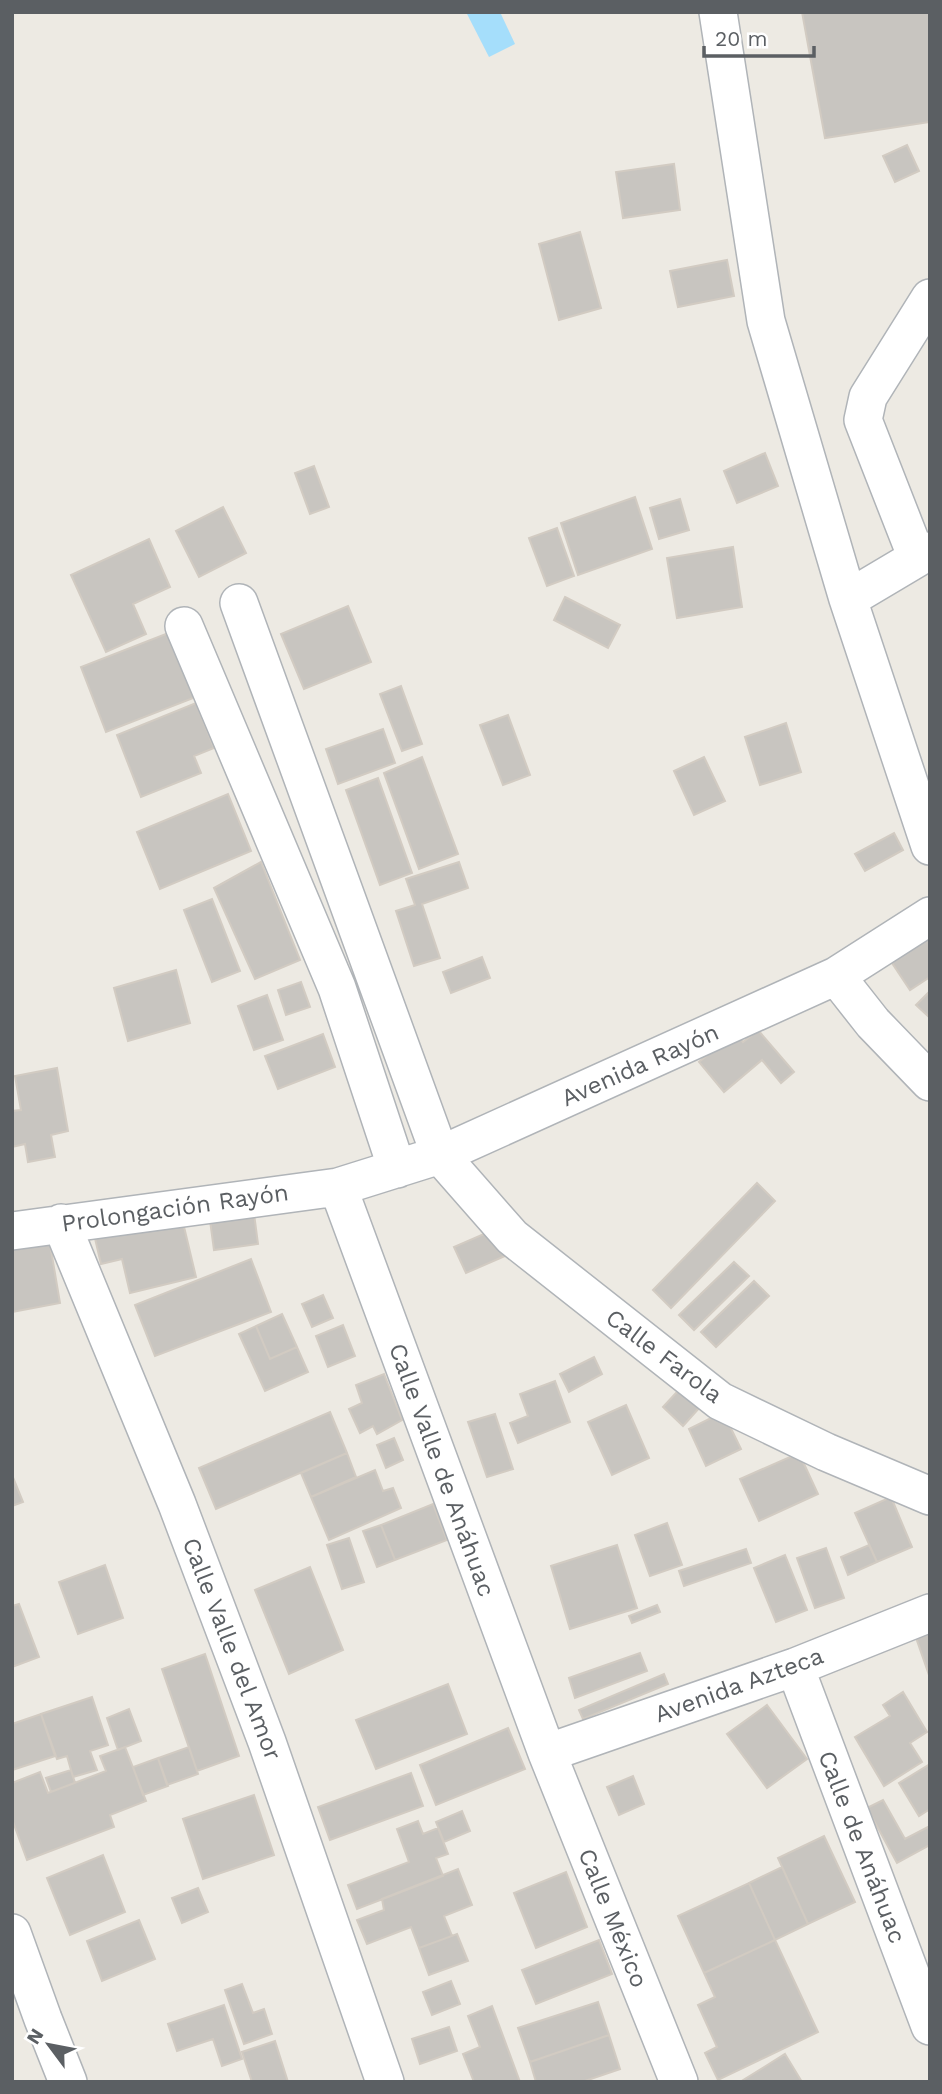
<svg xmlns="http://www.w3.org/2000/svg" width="942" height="2094" font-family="'Work Sans',sans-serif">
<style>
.water{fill:#a5defb}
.building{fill:#c8c5c0;stroke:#d2cbc2;stroke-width:2}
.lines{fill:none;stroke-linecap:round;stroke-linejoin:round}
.minor-casing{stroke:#b0b4b8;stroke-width:40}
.minor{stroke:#fff;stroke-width:37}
.labels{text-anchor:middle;stroke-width:6;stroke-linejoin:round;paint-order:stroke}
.street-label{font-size:24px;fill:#5b5f63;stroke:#fff}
</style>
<rect width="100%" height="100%" fill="#edeae3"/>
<!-- water -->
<path class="water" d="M466 12H500L515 44 489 57Z"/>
<!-- building -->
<path class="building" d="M802 12H930V122L825 138Z
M907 145 919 171 895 182 883 156Z
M674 164 680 210 623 218 616 172Z
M580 232 601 308 559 320 539 244Z
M727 260 734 296 678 307 670 271Z
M765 453 778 486 737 503 724 471Z
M314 466 329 507 310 514 295 473Z
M635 497 652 549 578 575 561 523Z
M680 499 689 530 659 539 650 508Z
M223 507 246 553 199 577 176 531Z
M557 528 574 576 547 586 529 538Z
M149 539 170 587 133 604 146 634 106 652 71 575Z
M733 547 742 607 677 618 667 558Z
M565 597 620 625 608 648 554 620Z
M348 606 371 662 304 689 281 634Z
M176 630 201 695 106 732 81 667Z
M401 686 422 744 402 751 380 694Z
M196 703 214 748 194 756 201 773 141 797 117 735Z
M508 715 530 775 503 785 480 725Z
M786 723 801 772 760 785 745 737Z
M383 729 395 763 338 784 326 749Z
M422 757 458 854 419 869 384 773Z
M704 757 725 801 694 815 674 771Z
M378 778 412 873 380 885 346 790Z
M228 794 251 851 160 889 137 832Z
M894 833 903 850 865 871 855 854Z
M261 862 300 960 255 979 214 888Z
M459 862 468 888 422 904 440 958 414 966 396 911 415 905 406 879Z
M212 899 240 971 212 982 184 910Z
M920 927 930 943V977L910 990 884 951Z
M482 957 490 978 451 993 443 972Z
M176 970 190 1023 128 1041 114 988Z
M301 982 310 1007 286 1015 278 990Z
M930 991V1018L916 1005Z
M267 995 283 1040 254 1050 238 1006Z
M758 1030 794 1072 781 1083 762 1060 724 1092 699 1062 735 1032 743 1042Z
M323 1034 335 1067 278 1089 265 1056Z
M57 1068 68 1131 51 1135 55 1157 28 1162 25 1144 12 1147V1111L21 1110 15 1076Z
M757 1183 775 1201 671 1308 653 1290Z
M253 1206 258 1244 214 1250 209 1213Z
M180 1210 196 1277 130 1293 122 1259 101 1264 93 1230Z
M493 1230 505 1256 466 1273 454 1247Z
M50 1244 60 1303 12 1312V1250Z
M251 1259 271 1312 155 1356 135 1305Z
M734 1262 749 1276 694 1330 679 1315Z
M754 1281 769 1296 716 1347 701 1332Z
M323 1295 333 1318 312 1327 302 1304Z
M282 1314 297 1347 270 1359 256 1326Z
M343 1325 355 1356 328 1367 316 1336Z
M256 1326 270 1359 297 1347 308 1372 265 1391 239 1334Z
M594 1357 602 1374 569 1392 560 1374Z
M384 1374 402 1420 377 1434 373 1426 360 1433 349 1409 362 1403 356 1385Z
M689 1379 709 1397 683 1426 663 1407Z
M555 1381 570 1422 518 1443 510 1423 528 1416 520 1394Z
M626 1405 649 1458 612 1475 588 1422Z
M330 1412 347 1453 216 1509 199 1468Z
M723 1412 741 1449 706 1466 689 1429Z
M495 1414 513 1469 487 1477 468 1422Z
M394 1438 403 1460 386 1468 377 1445Z
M347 1453 356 1477 311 1497 301 1473Z
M799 1453 818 1494 759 1521 740 1479Z
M375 1470 383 1491 393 1488 401 1508 329 1540 311 1497Z
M12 1475 23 1502 12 1506Z
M891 1497 912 1547 877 1562 855 1513Z
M433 1504 447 1540 395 1560 381 1525Z
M667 1523 682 1565 650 1576 635 1535Z
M381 1525 395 1560 377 1567 363 1531Z
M349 1538 364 1582 342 1589 327 1545Z
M617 1545 637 1608 570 1629 551 1566Z
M869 1545 877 1562 848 1575 841 1557Z
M826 1548 844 1598 815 1608 797 1558Z
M746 1549 751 1563 684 1586 679 1571Z
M785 1555 807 1610 776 1622 754 1568Z
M105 1565 123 1618 78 1634 59 1582Z
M310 1567 343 1650 289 1674 255 1590Z
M19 1604 39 1657 12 1667V1606Z
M657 1605 660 1612 632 1623 629 1616Z
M930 1623V1678L913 1629Z
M640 1653 647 1671 575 1698 569 1678Z
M205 1654 239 1756 197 1771 162 1669Z
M664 1674 668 1684 583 1719 579 1710Z
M448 1684 467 1734 376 1769 356 1720Z
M903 1692 927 1732 910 1743 922 1762 884 1786 855 1737 890 1716 883 1705Z
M92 1697 108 1745 90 1751 97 1770 73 1777 67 1756 57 1759 41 1714Z
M767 1705 807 1759 767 1788 727 1734Z
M129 1709 141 1741 118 1750 107 1718Z
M41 1714 55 1756 12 1770V1724Z
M508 1728 525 1769 436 1805 420 1765Z
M125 1747 146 1801 110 1815 114 1827 27 1860 12 1819V1783L40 1772 48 1793 106 1771 100 1756Z
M189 1747 198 1774 167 1785 158 1758Z
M158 1758 168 1786 143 1795 133 1767Z
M930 1764V1809L919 1816 899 1783Z
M71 1770 75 1783 51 1792 46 1778Z
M411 1773 423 1806 330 1840 318 1807Z
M633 1776 644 1804 619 1815 607 1787Z
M254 1795 274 1855 203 1879 183 1819Z
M883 1800 905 1839 930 1826V1845L897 1863 867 1808Z
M462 1811 470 1831 444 1842 436 1822Z
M418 1821 423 1834 438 1828 448 1854 436 1858 443 1876 357 1909 348 1885 409 1862 397 1829Z
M824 1836 855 1902 808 1924 778 1858Z
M103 1855 125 1912 70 1935 47 1878Z
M782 1867 808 1924 775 1940 749 1883Z
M458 1869 472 1905 444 1916 452 1936 419 1948 411 1927 367 1944 357 1920 384 1910 382 1899Z
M566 1872 587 1927 536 1948 514 1893Z
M749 1883 775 1940 704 1973 678 1916Z
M198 1888 208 1912 182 1923 172 1898Z
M139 1920 155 1959 102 1981 87 1941Z
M457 1934 468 1961 429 1975 419 1948Z
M599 1940 612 1974 536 2004 522 1970Z
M775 1940 818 2032 718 2080 705 2053 717 2047 698 2005 715 1997 704 1973Z
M451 1981 460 2004 432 2015 423 1992Z
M242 1984 253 2013 264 2009 272 2034 244 2044 225 1990Z
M598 2002 609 2035 530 2062 518 2028Z
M224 2005 242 2059 222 2066 213 2039 177 2051 168 2024Z
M492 2006 520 2082H474L463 2054 480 2047 468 2016Z
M449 2027 457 2051 420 2064 412 2039Z
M609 2035 620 2069 582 2082H536L530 2062Z
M275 2041 288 2082H252L242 2052Z
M785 2054 802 2082H740Z"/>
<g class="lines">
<!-- minor casing -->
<g class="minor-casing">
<path id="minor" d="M718 12 766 321 848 599 930 846
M930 298 868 397 863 420 917 558 930 551
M848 599 917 558
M239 603 440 1155 512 1237 720 1401 826 1452 930 1496
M184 626 337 988 397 1169
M836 976 873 1023 930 1082
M338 1187 547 1753 679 2082
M61 1223 177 1504 267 1742 385 2082
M12 1231 338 1187 440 1155 836 976 930 916
M795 1667 930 2026
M547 1753 795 1667 930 1613
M12 1933 43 2019 68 2082"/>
</g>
<!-- minor -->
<use href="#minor" class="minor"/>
</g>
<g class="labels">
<!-- street labels -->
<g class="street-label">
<text transform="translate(640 1065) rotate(-24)" y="8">Avenida Rayón</text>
<text transform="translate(175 1208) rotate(-8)" y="8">Prolongación Rayón</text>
<text transform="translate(664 1356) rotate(37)" y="8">Calle Farola</text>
<text transform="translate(442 1470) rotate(70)" y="8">Calle Valle de Anáhuac</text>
<text transform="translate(232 1649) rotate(69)" y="8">Calle Valle del Amor</text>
<text transform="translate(739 1685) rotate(-20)" y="8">Avenida Azteca</text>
<text transform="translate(862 1847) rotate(69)" y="8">Calle de Anáhuac</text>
<text transform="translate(613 1918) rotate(68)" y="8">Calle México</text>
</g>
</g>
<!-- border -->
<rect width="942" height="2094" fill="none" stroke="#5b5f63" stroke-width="28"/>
<!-- north arrow -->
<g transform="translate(49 2045) rotate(302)" stroke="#ffffff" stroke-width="5" paint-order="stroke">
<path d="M0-5L12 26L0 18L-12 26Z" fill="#5b5f63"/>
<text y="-10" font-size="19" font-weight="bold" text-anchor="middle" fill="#5b5f63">N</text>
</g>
<!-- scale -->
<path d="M704 46v10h110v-10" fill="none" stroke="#5b5f63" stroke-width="3.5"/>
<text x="715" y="46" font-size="21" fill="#5b5f63" stroke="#ffffff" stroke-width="5" paint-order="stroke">20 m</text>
</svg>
